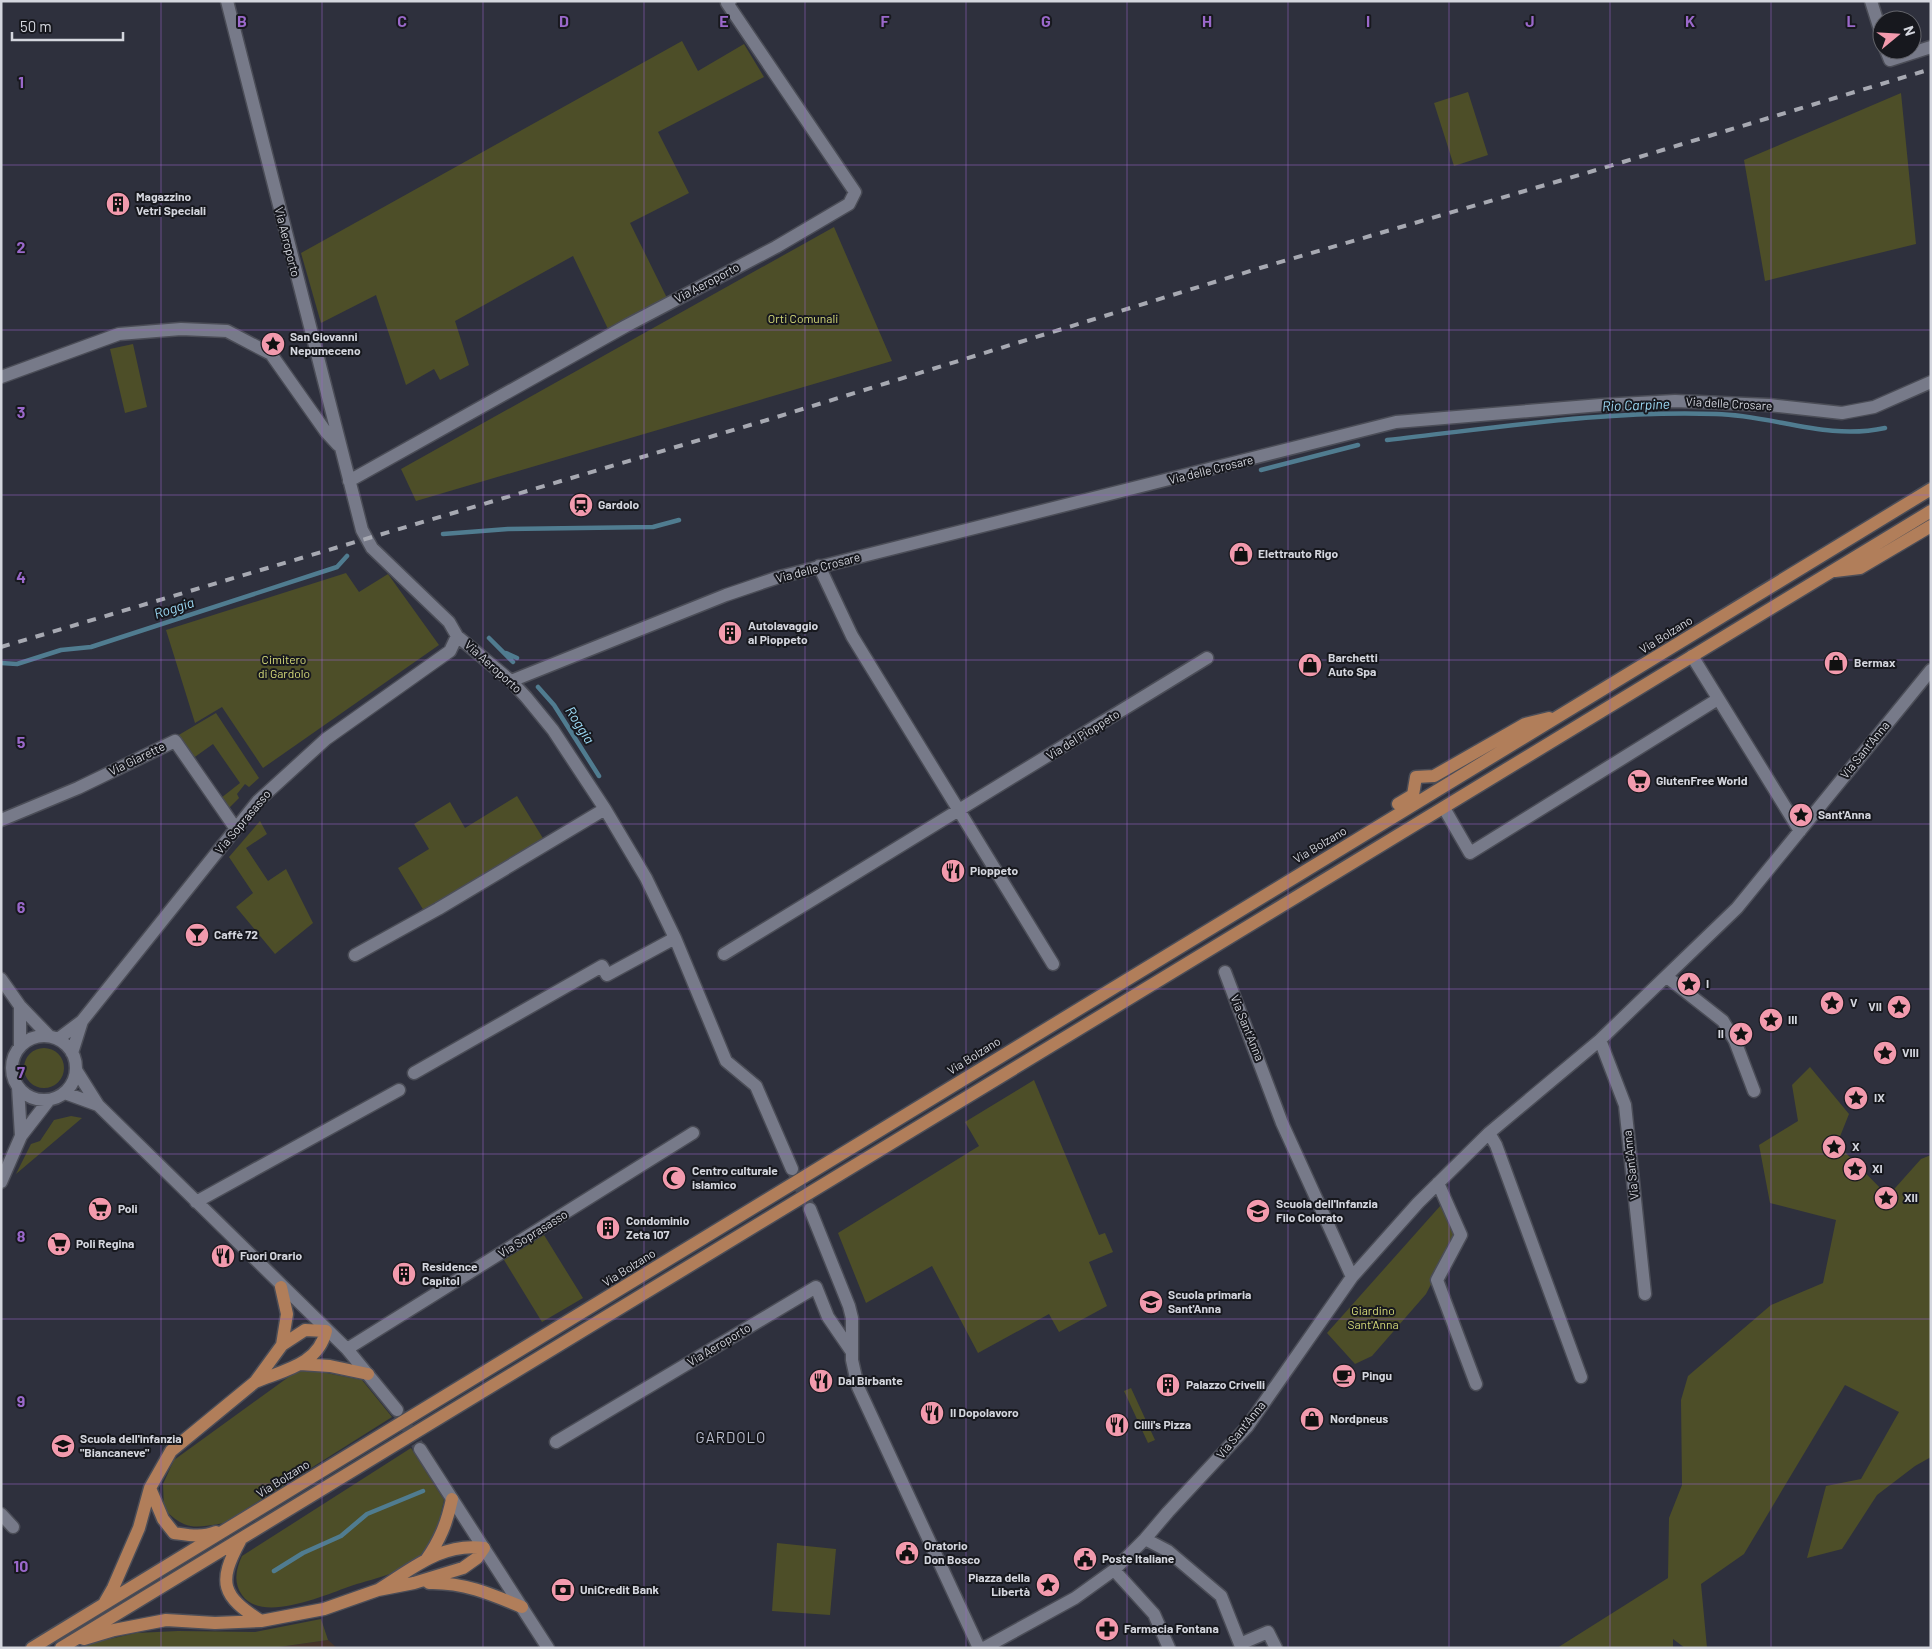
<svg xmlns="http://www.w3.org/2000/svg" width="1932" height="1649" font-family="Barlow,sans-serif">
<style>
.education{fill:#45342a}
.green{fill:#4d4e28}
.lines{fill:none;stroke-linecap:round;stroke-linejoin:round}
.stream{stroke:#507c90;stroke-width:4.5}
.minor-tunnel{stroke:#474955;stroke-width:12;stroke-dasharray:12 6;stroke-linecap:butt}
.minor-casing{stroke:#4b4d57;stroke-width:15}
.major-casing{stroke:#4b4d57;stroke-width:15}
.minor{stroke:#777a89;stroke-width:12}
.major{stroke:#b17e5a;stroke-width:12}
.rail{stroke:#a7a9b2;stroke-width:4;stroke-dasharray:9 9;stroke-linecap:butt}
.grid{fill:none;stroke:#9a68ca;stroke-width:1;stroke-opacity:0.55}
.labels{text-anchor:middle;stroke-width:4;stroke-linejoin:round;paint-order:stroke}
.poi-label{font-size:12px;font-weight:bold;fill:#d4d6de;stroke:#17181e;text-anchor:start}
.street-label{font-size:12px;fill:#d4d6de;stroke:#17181e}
.park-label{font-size:12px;fill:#d6db79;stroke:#17181e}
.water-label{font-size:14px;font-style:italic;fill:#9cd9f4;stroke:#17181e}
.quarter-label{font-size:15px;letter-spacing:1px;fill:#bbbece;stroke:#17181e}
.grid-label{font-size:16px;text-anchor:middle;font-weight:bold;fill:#9a68ca;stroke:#17181e;stroke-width:4;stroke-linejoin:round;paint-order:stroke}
</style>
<rect width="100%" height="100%" fill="#2e303d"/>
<!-- education -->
<path class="education" d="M328 1640 337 1648H272Z"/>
<!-- green -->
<path class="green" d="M682 41 698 71 744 44 764 77 658 132 689 193 630 223 667 298 608 329 573 256 455 321 469 365 440 380 434 369 406 385 376 295 321 323 301 253Z
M1468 92 1488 155 1454 166 1434 103Z
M1901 93 1916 244 1765 281 1744 160Z
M834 227 892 361 416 501 401 469Z
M133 344 147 407 125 413 110 349Z
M346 573 359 592 388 574 439 645 263 768 222 707 195 723 166 630Z
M216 713 259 778 249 787 245 784 237 794 239 798 229 808 221 798 240 783 213 744 192 759 177 736Z
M517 796 544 840 424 911 398 868 429 849 414 824 450 802 465 828Z
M260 821 267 834 246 848 268 881 286 869 313 923 275 954 236 907 253 893 229 857Z
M24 1068a20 20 0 1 1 40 0a20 20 0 1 1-40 0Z
M1810 1067 1849 1114 1837 1144 1888 1196 1921 1159 1931 1155V1457L1915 1466 1877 1495 1842 1549 1807 1558 1826 1486 1861 1479 1899 1412 1845 1385 1744 1554 1701 1584 1707 1648H1685L1673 1639V1648H1557L1668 1578 1669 1518 1682 1485 1681 1400 1688 1376 1771 1305 1823 1283 1836 1220 1770 1203 1759 1145 1798 1121 1792 1085Z
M1034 1080 1099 1235 1105 1233 1113 1252 1089 1262 1107 1306 1059 1332 1049 1314 978 1353 932 1266 866 1303 838 1233 979 1146 965 1122Z
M71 1116 82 1118 16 1174 31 1144 40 1141 54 1120Z
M1441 1205 1456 1236 1426 1294 1372 1356 1355 1364 1327 1333Z
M544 1235 583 1298 542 1322 504 1260Z
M301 1368 362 1380 392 1417 224 1523C195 1528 186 1531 164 1509L163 1484 174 1460Z
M1131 1388 1155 1440 1148 1443 1124 1391Z
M411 1448 444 1500C439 1521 436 1543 419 1558 401 1574 371 1579 348 1587 323 1596 261 1623 242 1595 233 1582 236 1569 242 1556Z
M777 1543 836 1549 830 1615 772 1611Z
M321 1619 328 1640 272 1648H83L92 1643 136 1633 178 1631 255 1632Z"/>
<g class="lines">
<!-- stream -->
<path class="stream" d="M1387 440C1496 428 1606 410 1716 414 1773 415 1826 441 1885 428
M1261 470 1358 445
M443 534 508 529 653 527 679 520
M489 638 513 662
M506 653 517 658
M1 663 17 664 61 650 91 647 337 567 347 556
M538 687 554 705 599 776
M274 1571 303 1553 341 1536 367 1514 423 1491"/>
<!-- minor-tunnel -->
<path class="minor-tunnel" d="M792 1169 810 1209
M398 1412 420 1449"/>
<!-- minor casing -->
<g class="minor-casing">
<path id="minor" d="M227 1 362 530 372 548 449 622 457 636 511 681 526 697 553 730 605 809 646 878 675 938 726 1061 756 1086 792 1169
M1871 1 1882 36
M1886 50 1890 60 1931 47
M1 377 119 334 181 329 227 331 271 354 326 432 338 445
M349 481 626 326 776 247 849 204 855 192 727 3 730 1
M819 566 852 636 1053 964
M1692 656 1800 831
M511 681 726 595 779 577 1396 422 1601 405 1675 401 1769 405 1842 413 1874 407 1931 382
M1444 808 1470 853 1718 699
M1 820 78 788 175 741 236 829
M724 954 1207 658
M355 955 438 909 605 809
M1225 972 1282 1123 1352 1277
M1667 977 1723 1021 1735 1041 1754 1091
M1 979 20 1006 49 1036
M12 1068a32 32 0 1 1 64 0a32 32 0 1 1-64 0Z
M58 1039 82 1021 258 801 326 739 450 651 457 636
M1600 1040 1625 1105 1645 1294
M20 1047V1006
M72 1053 82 1021
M76 1070 98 1105 347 1349 397 1410
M414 1073 602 966 607 975 675 938
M18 1087 21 1136
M65 1093 98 1105
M1489 1133 1496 1145 1581 1377
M1 1182 21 1136 49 1100
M1438 1183 1461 1235 1437 1280 1476 1384
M196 1202 399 1090
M810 1209 849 1306 852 1318V1360L858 1387 979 1648
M347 1349 693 1133
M556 1442 816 1287 828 1317 852 1352
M420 1449 548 1648
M1 1514 13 1527
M1145 1539 1168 1551 1221 1596 1240 1644 1268 1632 1276 1648
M1114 1570 1154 1614 1169 1648
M984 1648 1075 1598 1114 1570 1145 1539 1168 1512 1247 1427 1352 1277 1418 1203 1489 1133 1600 1040 1737 908 1931 670"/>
</g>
<!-- major casing -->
<g class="major-casing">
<path id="major" d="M1835 571 1860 568 1931 526
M1398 804 1413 795 1416 777 1434 776 1525 724 1549 718
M281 1287 287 1314 282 1345
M300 1364 330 1366 368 1374
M150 1488 163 1519 174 1533C188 1535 202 1538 216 1532
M240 1541C217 1583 222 1596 261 1621
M426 1560C440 1540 447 1523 452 1499
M429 1583C463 1582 491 1594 522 1607
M105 1602 113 1588 139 1528 150 1488 171 1451 255 1382 282 1345 305 1330 326 1331C318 1365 284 1370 255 1382
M84 1639 114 1630 166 1620 215 1623 261 1621 324 1609 378 1590 414 1583 463 1568 477 1558 484 1548C442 1542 412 1569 378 1590
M32 1648 1931 489
M61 1648 1931 511"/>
</g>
<!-- minor -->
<use href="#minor" class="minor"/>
<!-- major -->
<use href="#major" class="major"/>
<!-- rail -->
<path class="rail" d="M1 647 767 420 1260 268 1583 174 1931 69"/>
</g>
<!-- grid -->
<path class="grid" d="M161 1V1648M322 1V1648M483 1V1648M644 1V1648M805 1V1648M966 1V1648M1127 1V1648M1288 1V1648M1449 1V1648M1610 1V1648M1771 1V1648M1 165H1931M1 330H1931M1 495H1931M1 660H1931M1 824H1931M1 989H1931M1 1154H1931M1 1319H1931M1 1484H1931"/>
<!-- icons -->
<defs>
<g id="building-disc" transform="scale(1.25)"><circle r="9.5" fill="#f29aad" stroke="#17181e"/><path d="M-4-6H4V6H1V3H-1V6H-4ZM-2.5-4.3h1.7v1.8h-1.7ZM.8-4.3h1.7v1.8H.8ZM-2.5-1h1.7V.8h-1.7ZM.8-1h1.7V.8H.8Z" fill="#111"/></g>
<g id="sight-disc" transform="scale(1.25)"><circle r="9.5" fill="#f29aad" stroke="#17181e"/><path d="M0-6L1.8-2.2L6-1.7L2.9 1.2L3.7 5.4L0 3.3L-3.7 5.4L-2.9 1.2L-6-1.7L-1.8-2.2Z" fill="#111"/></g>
<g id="station-disc" transform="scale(1.25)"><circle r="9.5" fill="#f29aad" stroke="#17181e"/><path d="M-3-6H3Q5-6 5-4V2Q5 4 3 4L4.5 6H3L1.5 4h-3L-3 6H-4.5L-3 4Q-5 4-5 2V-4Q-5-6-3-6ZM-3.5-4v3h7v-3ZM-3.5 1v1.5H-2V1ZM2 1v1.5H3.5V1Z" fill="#111"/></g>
<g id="shop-disc" transform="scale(1.25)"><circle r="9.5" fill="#f29aad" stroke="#17181e"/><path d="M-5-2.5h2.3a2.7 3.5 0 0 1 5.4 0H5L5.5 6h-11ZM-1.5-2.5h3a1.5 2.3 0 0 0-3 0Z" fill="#111"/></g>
<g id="supermarket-disc" transform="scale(1.25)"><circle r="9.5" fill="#f29aad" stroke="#17181e"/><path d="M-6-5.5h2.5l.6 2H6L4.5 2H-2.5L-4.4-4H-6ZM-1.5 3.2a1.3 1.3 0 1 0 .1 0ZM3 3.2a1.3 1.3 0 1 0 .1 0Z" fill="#111"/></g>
<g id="restaurant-disc" transform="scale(1.25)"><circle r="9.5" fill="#f29aad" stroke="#17181e"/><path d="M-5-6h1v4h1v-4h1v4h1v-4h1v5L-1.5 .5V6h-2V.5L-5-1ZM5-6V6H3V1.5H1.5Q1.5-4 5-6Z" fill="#111"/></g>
<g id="bar-disc" transform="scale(1.25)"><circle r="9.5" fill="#f29aad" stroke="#17181e"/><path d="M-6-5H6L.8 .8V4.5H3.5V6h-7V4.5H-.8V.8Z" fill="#111"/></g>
<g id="mosque-disc" transform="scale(1.25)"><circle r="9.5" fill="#f29aad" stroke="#17181e"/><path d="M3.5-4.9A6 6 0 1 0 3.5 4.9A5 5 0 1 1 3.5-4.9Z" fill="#111"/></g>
<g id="school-disc" transform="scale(1.25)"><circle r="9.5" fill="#f29aad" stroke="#17181e"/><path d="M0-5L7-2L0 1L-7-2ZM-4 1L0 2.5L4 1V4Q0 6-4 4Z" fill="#111"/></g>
<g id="cafe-disc" transform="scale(1.25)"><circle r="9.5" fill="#f29aad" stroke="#17181e"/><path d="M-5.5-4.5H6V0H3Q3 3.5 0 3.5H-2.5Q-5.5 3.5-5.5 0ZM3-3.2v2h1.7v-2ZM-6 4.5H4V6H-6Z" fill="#111"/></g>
<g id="civic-disc" transform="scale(1.25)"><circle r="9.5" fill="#f29aad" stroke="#17181e"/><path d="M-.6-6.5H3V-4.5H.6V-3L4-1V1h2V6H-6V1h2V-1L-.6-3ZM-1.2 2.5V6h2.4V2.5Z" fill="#111"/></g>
<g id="bank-disc" transform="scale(1.25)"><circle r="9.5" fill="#f29aad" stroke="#17181e"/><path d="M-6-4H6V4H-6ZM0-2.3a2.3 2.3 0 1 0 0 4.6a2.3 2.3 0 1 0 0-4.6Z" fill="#111"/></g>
<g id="pharmacy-disc" transform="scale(1.25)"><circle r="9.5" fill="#f29aad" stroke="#17181e"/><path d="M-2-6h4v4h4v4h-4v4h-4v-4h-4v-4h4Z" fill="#111"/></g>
</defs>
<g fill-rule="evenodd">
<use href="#building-disc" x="118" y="204"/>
<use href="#sight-disc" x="273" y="344"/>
<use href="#station-disc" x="581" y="505"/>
<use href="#shop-disc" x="1241" y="554"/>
<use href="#building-disc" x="730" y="633"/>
<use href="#shop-disc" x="1836" y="663"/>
<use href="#shop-disc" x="1310" y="665"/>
<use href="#supermarket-disc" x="1639" y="781"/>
<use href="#sight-disc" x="1801" y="815"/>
<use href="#restaurant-disc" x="953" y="871"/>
<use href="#bar-disc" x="197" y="935"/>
<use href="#sight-disc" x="1689" y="984"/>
<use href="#sight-disc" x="1832" y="1003"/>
<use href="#sight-disc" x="1899" y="1007"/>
<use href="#sight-disc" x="1771" y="1020"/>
<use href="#sight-disc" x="1741" y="1034"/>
<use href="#sight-disc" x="1885" y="1053"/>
<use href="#sight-disc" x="1856" y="1098"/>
<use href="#sight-disc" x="1834" y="1147"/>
<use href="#sight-disc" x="1855" y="1169"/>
<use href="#mosque-disc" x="674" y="1178"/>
<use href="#sight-disc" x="1886" y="1198"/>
<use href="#supermarket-disc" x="100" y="1209"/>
<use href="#school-disc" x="1258" y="1211"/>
<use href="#building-disc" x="608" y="1228"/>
<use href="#supermarket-disc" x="59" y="1244"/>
<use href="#restaurant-disc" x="223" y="1256"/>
<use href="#building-disc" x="404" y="1274"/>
<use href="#school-disc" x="1151" y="1302"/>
<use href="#cafe-disc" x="1344" y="1376"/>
<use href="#restaurant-disc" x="821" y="1381"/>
<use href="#building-disc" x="1168" y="1385"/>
<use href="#restaurant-disc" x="932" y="1413"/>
<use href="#shop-disc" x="1312" y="1419"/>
<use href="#restaurant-disc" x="1117" y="1425"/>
<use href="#school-disc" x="63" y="1446"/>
<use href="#civic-disc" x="907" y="1553"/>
<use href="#civic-disc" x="1085" y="1559"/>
<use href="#sight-disc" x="1048" y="1585"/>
<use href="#bank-disc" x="563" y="1590"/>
<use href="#pharmacy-disc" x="1107" y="1629"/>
</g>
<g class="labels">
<!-- poi labels -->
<g class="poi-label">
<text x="136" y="201">Magazzino<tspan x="136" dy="14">Vetri Speciali</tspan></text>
<text x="290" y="341">San Giovanni<tspan x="290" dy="14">Nepumeceno</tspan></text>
<text x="598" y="509">Gardolo</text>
<text x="1258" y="558">Elettrauto Rigo</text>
<text x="748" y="630">Autolavaggio<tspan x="748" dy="14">al Pioppeto</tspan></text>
<text x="1328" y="662">Barchetti<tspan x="1328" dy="14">Auto Spa</tspan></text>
<text x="1854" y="667">Bermax</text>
<text x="1656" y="785">GlutenFree World</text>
<text x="1818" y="819">Sant'Anna</text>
<text x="970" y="875">Pioppeto</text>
<text x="214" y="939">Caffè 72</text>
<text x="1706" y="988">I</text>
<text x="1850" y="1007">V</text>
<text x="1882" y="1011" text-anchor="end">VII</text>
<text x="1788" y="1024">III</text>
<text x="1724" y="1038" text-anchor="end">II</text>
<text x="1902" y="1057">VIII</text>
<text x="1874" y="1102">IX</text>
<text x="1852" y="1151">X</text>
<text x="1872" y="1173">XI</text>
<text x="692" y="1175">Centro culturale<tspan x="692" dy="14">islamico</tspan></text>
<text x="1904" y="1202">XII</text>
<text x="1276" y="1208">Scuola dell'Infanzia<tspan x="1276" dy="14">Filo Colorato</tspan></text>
<text x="118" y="1213">Poli</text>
<text x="626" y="1225">Condominio<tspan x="626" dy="14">Zeta 107</tspan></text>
<text x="76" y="1248">Poli Regina</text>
<text x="240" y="1260">Fuori Orario</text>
<text x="422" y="1271">Residence<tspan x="422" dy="14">Capitol</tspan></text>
<text x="1168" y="1299">Scuola primaria<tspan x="1168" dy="14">Sant'Anna</tspan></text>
<text x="1362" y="1380">Pingu</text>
<text x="838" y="1385">Dal Birbante</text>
<text x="1186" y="1389">Palazzo Crivelli</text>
<text x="950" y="1417">Il Dopolavoro</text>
<text x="1330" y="1423">Nordpneus</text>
<text x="1134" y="1429">Cilli's Pizza</text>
<text x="80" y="1443">Scuola dell'infanzia<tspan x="80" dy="14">"Biancaneve"</tspan></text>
<text x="924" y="1550">Oratorio<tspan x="924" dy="14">Don Bosco</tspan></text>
<text x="1102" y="1563">Poste Italiane</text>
<text x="1030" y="1582" text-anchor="end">Piazza della<tspan x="1030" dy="14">Libertà</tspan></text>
<text x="580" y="1594">UniCredit Bank</text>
<text x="1124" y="1633">Farmacia Fontana</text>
</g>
<!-- street labels -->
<g class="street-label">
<text transform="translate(287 242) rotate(76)" y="4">Via Aeroporto</text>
<text transform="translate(707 283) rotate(-28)" y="4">Via Aeroporto</text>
<text transform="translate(1729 404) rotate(3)" y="4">Via delle Crosare</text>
<text transform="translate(1211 470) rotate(-14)" y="4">Via delle Crosare</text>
<text transform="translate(818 568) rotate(-15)" y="4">Via delle Crosare</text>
<text transform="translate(1666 635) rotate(-32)" y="4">Via Bolzano</text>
<text transform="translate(493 667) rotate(42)" y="4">Via Aeroporto</text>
<text transform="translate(1083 735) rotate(-32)" y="4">Via del Pioppeto</text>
<text transform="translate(1865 750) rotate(-51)" y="4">Via Sant'Anna</text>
<text transform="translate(137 759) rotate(-26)" y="4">Via Giarette</text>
<text transform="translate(243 822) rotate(-50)" y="4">Via Soprasasso</text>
<text transform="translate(1320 845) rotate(-31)" y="4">Via Bolzano</text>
<text transform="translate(1247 1028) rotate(68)" y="4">Via Sant'Anna</text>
<text transform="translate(974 1056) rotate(-32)" y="4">Via Bolzano</text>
<text transform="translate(1631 1165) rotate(-96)" y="4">Via Sant'Anna</text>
<text transform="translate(533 1234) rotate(-32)" y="4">Via Soprasasso</text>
<text transform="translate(629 1268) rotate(-32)" y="4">Via Bolzano</text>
<text transform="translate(719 1345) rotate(-31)" y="4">Via Aeroporto</text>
<text transform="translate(1241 1430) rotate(-51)" y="4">Via Sant'Anna</text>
<text transform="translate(283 1479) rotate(-32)" y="4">Via Bolzano</text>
</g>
<!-- park labels -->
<g class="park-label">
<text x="803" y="323">Orti Comunali</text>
<text x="284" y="664">Cimitero<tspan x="284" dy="14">di Gardolo</tspan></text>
<text x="1373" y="1315">Giardino<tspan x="1373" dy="14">Sant'Anna</tspan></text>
</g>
<!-- water labels -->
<g class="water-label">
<text transform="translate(1636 405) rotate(-2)" y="5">Rio Carpine</text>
<text transform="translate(174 608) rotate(-18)" y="5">Roggia</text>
<text transform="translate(580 725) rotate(58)" y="5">Roggia</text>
</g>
<!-- quarter labels -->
<g class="quarter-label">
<text x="731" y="1443">GARDOLO</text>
</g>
</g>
<g class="grid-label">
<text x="242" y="27">B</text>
<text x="402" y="27">C</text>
<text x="564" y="27">D</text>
<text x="724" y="27">E</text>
<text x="885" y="27">F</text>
<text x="1046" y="27">G</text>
<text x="1207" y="27">H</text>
<text x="1368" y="27">I</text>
<text x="1530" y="27">J</text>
<text x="1690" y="27">K</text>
<text x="1851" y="27">L</text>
<text x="21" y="88">1</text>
<text x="21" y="253">2</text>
<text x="21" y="418">3</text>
<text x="21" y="583">4</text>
<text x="21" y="748">5</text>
<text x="21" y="913">6</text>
<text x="21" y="1078">7</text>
<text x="21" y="1242">8</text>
<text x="21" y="1407">9</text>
<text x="21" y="1572">10</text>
</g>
<!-- border -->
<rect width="1932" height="1649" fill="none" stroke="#d4d6de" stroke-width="5"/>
<!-- north arrow -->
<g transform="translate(1897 35) rotate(72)"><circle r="24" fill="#17181e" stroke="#63646b"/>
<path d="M0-4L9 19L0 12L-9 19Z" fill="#f29aad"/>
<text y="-8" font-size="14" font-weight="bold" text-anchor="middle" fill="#d4d6de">N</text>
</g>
<!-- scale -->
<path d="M12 32v8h111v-8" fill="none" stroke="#d4d6de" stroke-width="2.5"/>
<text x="20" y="32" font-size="15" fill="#d4d6de" stroke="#17181e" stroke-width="4" paint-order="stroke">50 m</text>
</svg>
